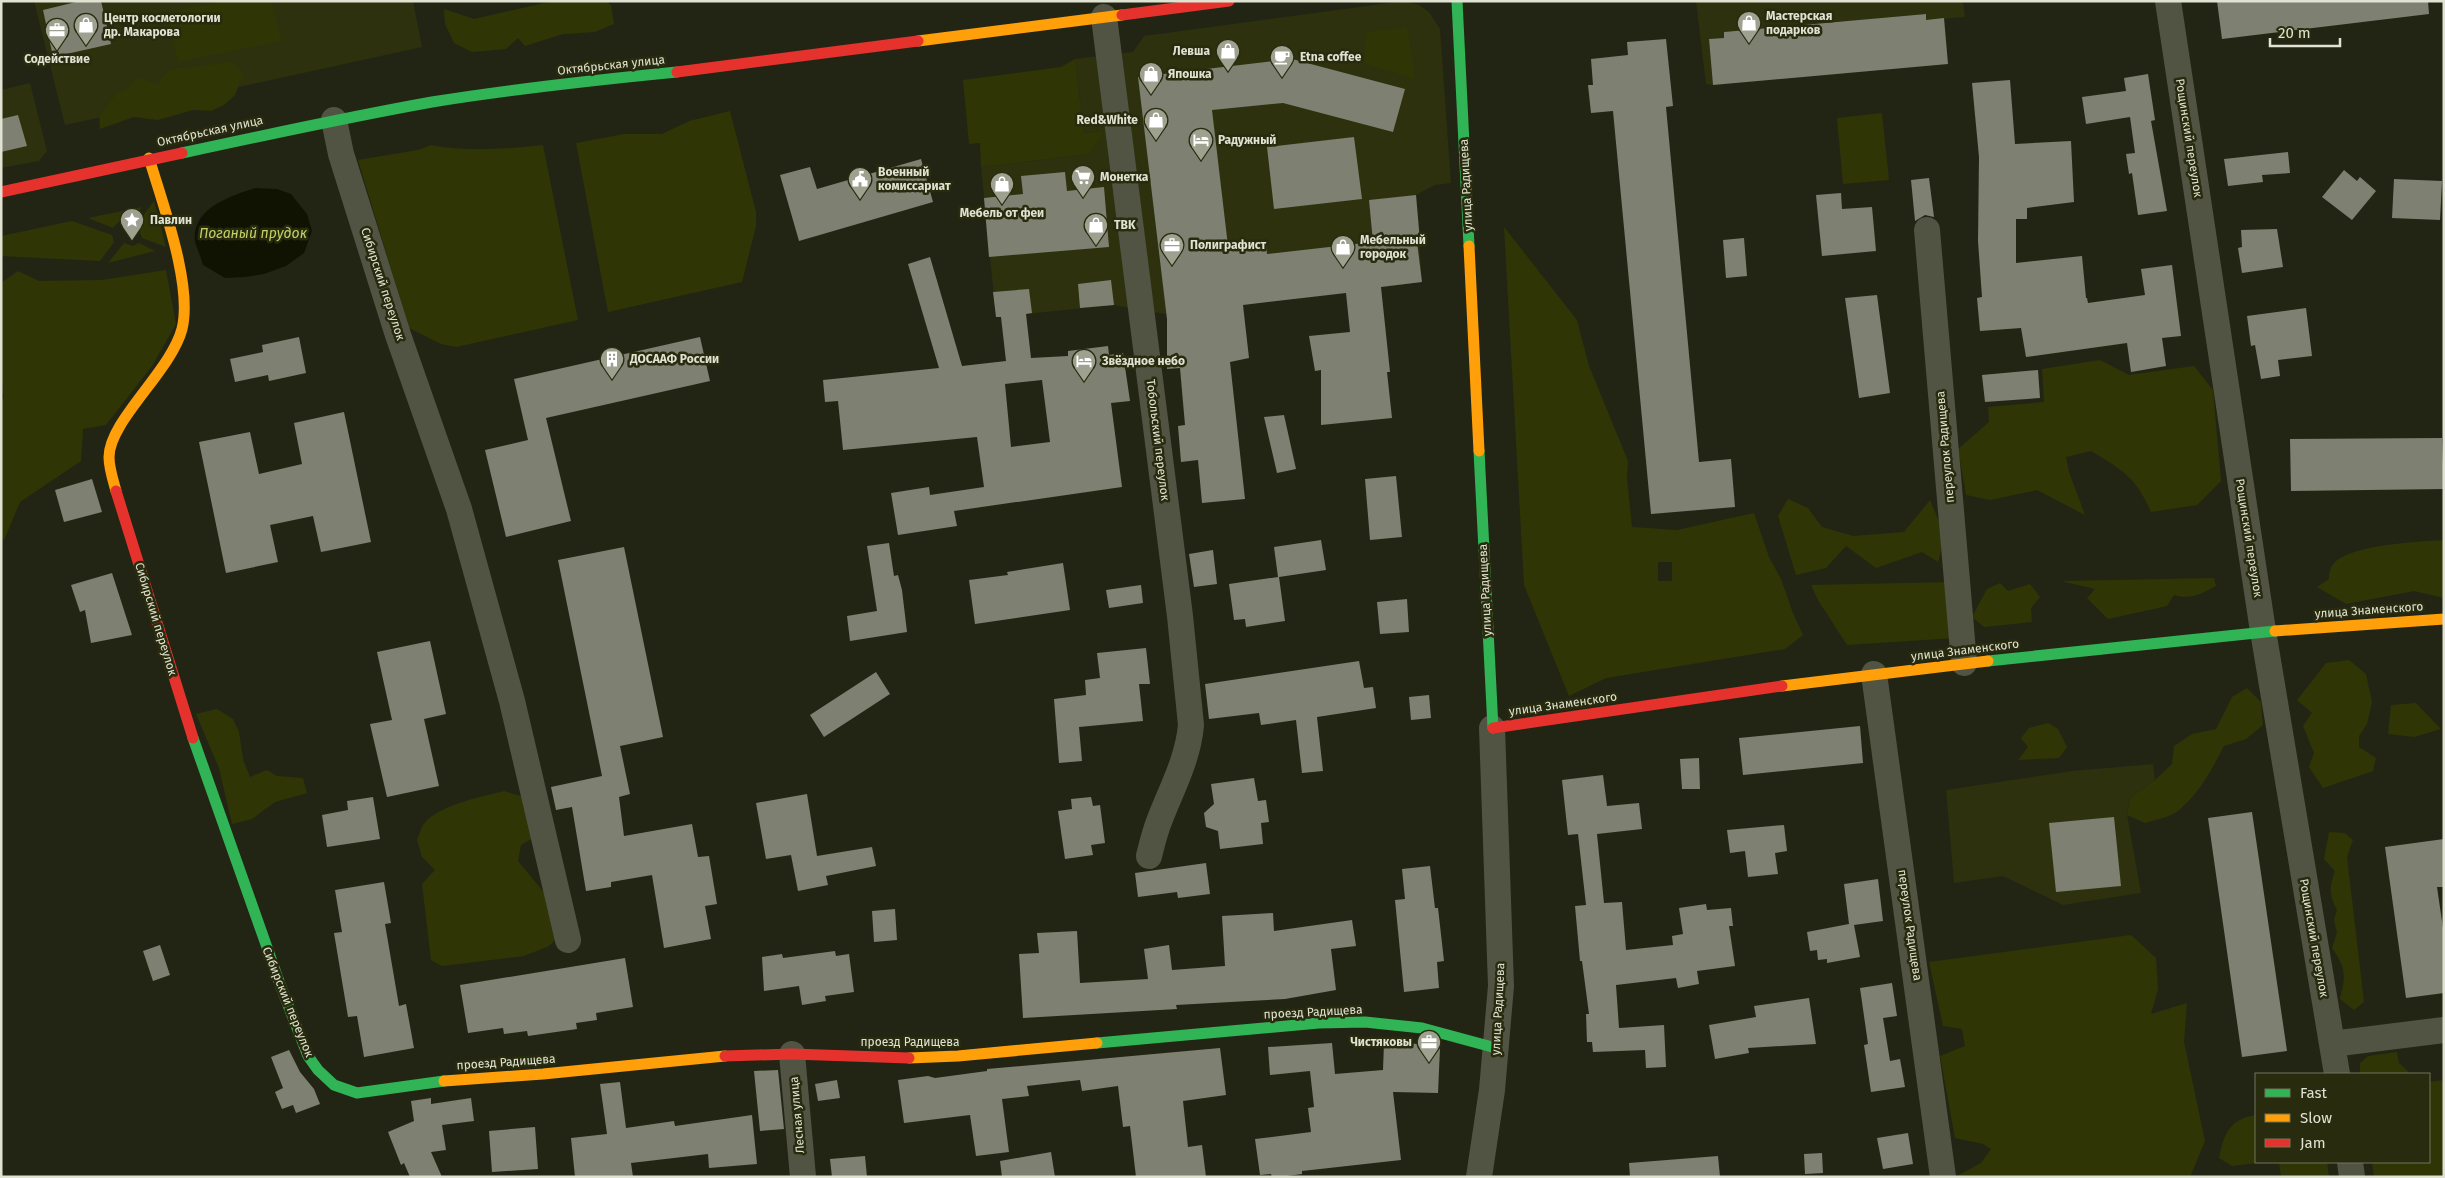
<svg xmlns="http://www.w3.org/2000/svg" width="2445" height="1178" font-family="'Fira Sans',sans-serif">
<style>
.built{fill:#2d310e}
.green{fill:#303506;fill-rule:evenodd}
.water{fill:#111302}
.building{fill:#7e8071;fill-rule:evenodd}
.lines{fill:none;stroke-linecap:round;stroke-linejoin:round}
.street{stroke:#525443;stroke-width:26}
.fast{stroke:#30b455;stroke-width:11}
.slow{stroke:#ff9f0a;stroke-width:11}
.jam{stroke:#e5322d;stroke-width:11}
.labels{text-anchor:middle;stroke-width:5;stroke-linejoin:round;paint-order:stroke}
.poi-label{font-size:12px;font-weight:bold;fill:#e0e3d2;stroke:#282b0e;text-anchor:start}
.street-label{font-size:12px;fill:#e0e3d2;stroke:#282b0e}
.water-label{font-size:14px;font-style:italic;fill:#c4d265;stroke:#282b0e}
</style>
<rect width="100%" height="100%" fill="#232514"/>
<!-- built -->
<path class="built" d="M34 1H413L422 47 65 125Z
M1404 1 1419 5 1429 12 1440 29 1451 183 1435 185 1416 195 1422 282 1166 314 1114 305 996 317 981 167 1090 154 1103 131 1084 133 1075 59 1133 52 1144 36Z
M1696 1H1963L1965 17 1926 20 1925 14 1879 18 1848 27 1847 21 1801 25 1802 31 1771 34 1770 28 1724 32V38L1709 39 1713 85 1706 84Z
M30 83 47 151 39 161 1 168V90Z
M2153 764 2155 780 2130 798 2127 814 2141 893 2063 905 2003 876 1954 883 1946 790 2072 771Z"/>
<!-- green -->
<path class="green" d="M221 1H272L281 41 178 62 167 13Z
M553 1H605L611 5 614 24 595 32 563 34 525 46 518 38 506 49 472 52 454 43 445 24 444 9 474 19Z
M1407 27 1415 79 1364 63 1365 33Z
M1075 59 1084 133 1104 131 1090 154 981 167 980 143 969 144 963 80 1061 67Z
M232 62 244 73 235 95 224 105 211 111 193 110 158 120 134 117 100 129 99 116 116 94 129 88 138 77 156 84 171 69Z
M730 111 756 212V226L742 282 608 312 576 143 624 134H662L689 121Z
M1882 113 1889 180 1843 184 1837 118Z
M431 145C468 152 505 149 543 145L578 320 456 347 441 344 409 328 358 160 418 150Z
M154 201 166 247 142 238 137 224Z
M142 207 132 221C122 218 119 221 113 228L88 218Z
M72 221 112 235 114 242 100 261 1 256V236Z
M1504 227 1577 320 1589 366 1628 461 1627 478 1632 527 1677 530 1754 513 1769 557 1781 579 1793 613 1803 635 1785 649 1606 678 1569 696 1524 585ZM1658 562H1672V581H1658Z
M124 243 133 246 139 243 155 251 108 263Z
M166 270 176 324 152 366 106 425 83 429 81 461 20 502 4 540 1 538V401L4 397 1 383V283L18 271 39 281 102 280Z
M2100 360 2129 375 2194 366 2213 390 2221 481 2197 505 2151 512C2137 478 2121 469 2091 451L2066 457 2069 472 2085 515 2037 490 1990 500 1966 495 1958 449 1989 422 1988 407 2044 402 2042 369Z
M1788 499 1808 508 1822 527 1853 536 1904 532 1930 500 1945 536 1938 562 1922 552 1876 568 1846 546 1826 568 1796 575 1778 516Z
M2444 540V598L2414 591 2346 604 2317 587 2329 579C2329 576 2329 571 2331 568 2341 544 2420 542 2444 540Z
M2214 578 2216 586C2201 594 2191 600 2174 595L2167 606 2108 619 2087 598 2095 589 2061 581Z
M1952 582 1954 638 1847 645 1818 600 1811 585Z
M2000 583 2008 591 2030 584 2040 597 2031 608 2032 622 1984 627 1972 617 1987 589Z
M2349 660 2366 674 2372 702 2367 724 2359 736V747L2376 758 2373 771 2323 788 2309 767 2314 753 2303 726 2312 713 2297 700 2326 663Z
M2247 688 2261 702 2263 725 2246 739 2224 746C2212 769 2197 798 2175 813 2167 818 2154 820 2145 823L2127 815 2130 798 2155 780 2172 764 2174 746 2192 734 2216 729 2232 697Z
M2416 703 2441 729 2414 737 2388 734 2391 705Z
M217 709 233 719 239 732 243 759 250 777 267 770 277 776 303 778 307 793 275 802 252 819 232 824 219 768 196 714Z
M2048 723 2058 729 2067 747 2059 758 2018 760 2028 747 2021 738 2029 728Z
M504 791 524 797 535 837 521 845 518 861 551 901 560 935 549 946 524 956 442 966 431 960 422 884 435 870 422 857 417 840C419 835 421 829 423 825 437 805 482 797 504 791Z
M2329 832 2345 833 2353 840 2347 857 2364 1002 2354 1010 2340 999C2346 976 2346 968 2332 948L2337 933 2334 920 2337 910C2329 895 2329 888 2335 871L2324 859Z
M2131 935 2156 958 2158 989 2151 1014 2187 1003 2184 1042 2205 1141 2190 1177H1955L1981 1163 1991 1149 1983 1144 1955 1138 1940 1056 1965 1046 1962 1029 1943 1026 1929 962Z
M2397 1052 2399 1063 2411 1074H2360V1063L2368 1056Z
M2444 1080V1177H2374L2372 1162H2429V1082Z
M2256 1115V1162H2265L2232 1166 2219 1158C2224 1134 2229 1119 2256 1115Z
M2279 1162H2327L2329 1177H2281Z"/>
<!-- water -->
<path class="water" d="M255 188 277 189 291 194 307 214 312 231 304 253 286 266 264 274 245 277 225 278 203 265C201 257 197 249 195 242 191 208 231 196 255 188Z"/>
<!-- building -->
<path class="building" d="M80 1H101L111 44 53 57 43 10Z
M2217 1H2428L2429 14 2222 39Z
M1926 14V20L1944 18 1948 64 1713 85 1709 39 1724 38V32Z
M1666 39 1673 106 1666 107 1699 462 1731 459 1735 507 1651 514 1613 111 1591 113 1588 85H1593L1591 59 1628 55 1627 42Z
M1292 59 1405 89 1393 132 1283 103 1212 110 1228 246 1266 242 1267 254 1373 242 1369 200 1416 195 1420 241 1417 242 1422 282 1381 287 1390 372H1387L1392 418 1321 425V370L1315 371 1309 336 1350 332 1346 293 1243 305 1249 358 1230 362 1245 499 1202 503 1198 460 1181 462 1178 426 1185 425 1180 368 1167 369V319L1138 77Z
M2148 74 2155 120 2151 121 2167 211 2138 215 2132 173 2129 174 2126 154 2135 153 2130 117 2086 124 2082 97 2126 91 2124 78Z
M2010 80 2015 144 2071 141 2074 202 2027 208V219H2016V263L2082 256 2086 298H2087L2088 303 2145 295 2141 269 2172 265 2181 336 2162 338 2166 366 2131 372 2127 343 2026 357 2021 328 1980 331 1977 298 1982 297 1978 241 1979 157 1972 83Z
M18 115 27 146 1 152V119Z
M1354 137 1362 199 1274 209 1267 147Z
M2288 152 2290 173 2262 175 2263 182 2228 186 2224 159Z
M921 159 933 202 799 241 780 175 810 167 817 189Z
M2344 170 2357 181 2360 177 2376 191 2352 220 2322 197Z
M1065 172 1067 191 1104 187 1109 247 989 257 984 198 1023 194 1021 176Z
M1929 178 1934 217 1925 215 1915 221 1911 180Z
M2394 179 2442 181 2440 220 2392 218Z
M1841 193 1842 209 1872 207 1876 251 1822 256 1816 195Z
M2277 229 2283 267 2242 273 2238 248 2242 247 2241 230Z
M1744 238 1747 276 1726 278 1723 240Z
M930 257 962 366 1006 361 1001 317H996L993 292 1029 289 1032 313 1026 314 1031 358 1068 356V351L1108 346 1109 355 1123 353 1130 401 1111 403 1122 487 954 511 957 526 898 535 891 493 929 487 930 495 984 487 977 437 843 450 838 401 825 402 823 380 939 368 908 264ZM1042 380 1050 442 1011 447 1005 384Z
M1111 280 1114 305 1080 308 1078 284Z
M1877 295 1890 393 1859 398 1845 298Z
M2306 308 2312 356 2278 360 2280 376 2261 379 2255 345 2251 346 2247 316Z
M299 337 306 373 269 381 268 375 235 382 230 359 263 352 262 345Z
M700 337 710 381 546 418 571 521 506 537 485 450 528 440 514 379Z
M2038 370 2040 398 1985 402 1982 375Z
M344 412 371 542 321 552 313 516 270 525 278 562 226 573 199 442 250 432 259 474 302 464 294 423Z
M1284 415 1296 469 1277 473 1264 417Z
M2442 438 2444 489 2291 491 2290 439Z
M1396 476 1402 537 1370 540 1365 479Z
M92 479 102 512 64 522 55 490Z
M1321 540 1326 570 1279 577 1285 621 1246 627 1245 619 1234 620 1229 584 1278 577 1274 547Z
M889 543 894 576 898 575 902 590 907 632 850 641 847 616 877 611 867 546Z
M624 547 663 737 620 746 630 794 619 797 624 836 692 824 698 857 709 856 717 904 705 906 711 939 664 948 652 875 611 882V887L586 891 572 807 556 810 551 787 602 776 558 560Z
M1213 550 1217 584 1194 587 1189 554Z
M1063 563 1070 610 975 624 969 580 1008 575 1007 572Z
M112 573 132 635 91 643 85 610 80 612 71 585Z
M1141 585 1143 603 1109 608 1106 590Z
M1407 599 1409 632 1380 634 1377 602Z
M430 641 446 714 424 719 439 786 387 797 370 724 392 720 377 652Z
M1146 648 1150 684H1139L1143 721 1079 727 1082 761 1059 763 1054 699 1086 695 1085 680 1100 678 1097 653Z
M1359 661 1364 688 1373 687 1376 708 1317 717 1323 771 1302 773 1296 720 1261 725 1259 713 1209 719 1205 684Z
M876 672 890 694 824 737 810 715Z
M1429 695 1431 718 1411 720 1409 697Z
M1860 726 1863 763 1743 775 1739 738Z
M1699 758 1700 789H1682L1680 759Z
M1603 775 1607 806 1639 803 1642 829 1597 834 1604 903 1622 902 1626 950 1673 945 1672 936 1683 934 1679 908 1706 904 1707 910 1731 908 1733 926H1729L1735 966 1697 971 1699 984 1678 988 1676 978 1616 985 1619 1028 1664 1025 1666 1067 1646 1068 1645 1050 1593 1052 1592 1042H1587L1586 1014H1589L1582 961H1580L1575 906 1586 905 1578 834 1568 835 1562 780Z
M1254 778 1258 801 1266 800 1269 822 1261 823 1263 844 1220 849 1218 831 1206 827 1204 813 1214 804 1211 784Z
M807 794 817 856 872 847 876 866 826 876 828 885 798 891 791 855 766 859 756 803Z
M373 797 380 839 327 847 322 815 348 810 347 801Z
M1091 797 1093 806 1100 805 1105 843 1091 845 1093 855 1065 859 1058 811 1072 809 1071 799Z
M2252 812 2287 1051 2242 1057 2208 818Z
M2114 817 2121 886 2056 892 2049 823Z
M1784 825 1787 851 1775 853 1778 874 1748 877 1745 851 1730 853 1727 830Z
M2444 839V887H2437L2444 935V993L2406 998 2385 847Z
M1206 863 1210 894 1178 898 1177 892 1138 897 1135 873Z
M1430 866 1435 908H1438L1444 961 1437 962 1439 988 1404 992 1395 900 1405 899 1402 869Z
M1878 879 1883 921 1854 925 1860 957 1827 963V959L1818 960 1817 950 1810 951 1807 932 1849 924 1844 884Z
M384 882 391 923 385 924 399 1006 406 1004 414 1048 364 1057 357 1016 348 1017 334 933 342 932 335 890Z
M895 909 897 940 874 942 872 911Z
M1273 913 1274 931 1352 920 1356 946 1331 949 1336 990 1285 999 1176 1005 1177 1009 1023 1018 1019 954 1039 953 1037 933 1077 931 1080 983 1148 979 1144 949 1169 945 1172 970 1225 966 1222 916Z
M160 945 170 975 153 981 143 951Z
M835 951 836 956 849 954 854 992 825 996 826 1001 802 1005 799 986 764 991 762 957 782 954 783 958Z
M625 958 633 1007 596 1013 597 1020 576 1023 577 1029 528 1036 527 1031 504 1034 503 1028 468 1033 460 985Z
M1892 983 1897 1016 1883 1018 1890 1061 1900 1059 1905 1087 1871 1092 1864 1045 1868 1044 1860 988Z
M1809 998 1816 1044 1748 1048 1749 1053 1715 1059 1709 1025 1756 1017 1754 1006Z
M1332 1043 1335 1074 1383 1070 1384 1043 1423 1044 1440 1048 1438 1093 1393 1092 1401 1160 1302 1171V1174L1279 1177H1272L1271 1174 1260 1175 1255 1139 1311 1132 1308 1108 1314 1107 1310 1071 1270 1075 1268 1047Z
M1220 1048 1226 1095 1183 1101 1188 1147 1202 1145 1206 1177H1136L1130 1126 1123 1127 1118 1086 1082 1091 1080 1080 1027 1086 1029 1096 1002 1099 1009 1152 976 1156 970 1115 904 1123 898 1080 928 1076 935 1078 987 1071V1069Z
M289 1050 300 1072 314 1089 320 1104 296 1113 293 1105 282 1109 275 1092 283 1088 271 1057Z
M778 1070 784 1129 760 1131 754 1071Z
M837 1080 840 1098 818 1101 815 1084Z
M620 1082 626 1128 674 1121 675 1126 752 1115 757 1164 709 1168 708 1154 631 1163 633 1177H575L571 1138 607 1134 600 1084Z
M431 1098V1104L471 1098 474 1121 442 1125 446 1150 431 1152 442 1177H410L404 1163 401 1165 388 1132 414 1121 411 1101Z
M535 1127 538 1169 492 1172 489 1131Z
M1908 1133 1913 1164 1883 1169 1877 1138Z
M1051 1152 1055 1177H1002L1000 1161Z
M1822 1153 1823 1173 1805 1174 1804 1154Z
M865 1156 867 1177H832L830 1159Z
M1718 1156 1720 1177H1630L1629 1163Z"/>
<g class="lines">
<!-- street -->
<path class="street" d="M2168 1 2263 631 2337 1074
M1104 17 1180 616 1191 725C1188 759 1172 788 1160 819 1155 831 1152 844 1149 856
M334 120 341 154 398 335 459 509 512 701 568 940
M1927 230 1964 663
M1874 674 1943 1177
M2332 1044 2444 1030
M792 1054 803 1177
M2350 1162 2352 1177
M1479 1177 1492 1090 1501 986 1492 728"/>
<!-- fast -->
<path class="fast" d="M1457 1 1469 246
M182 153C265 135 348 117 432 102 513 89 595 80 677 72
M1479 451 1493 728
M1988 661 2275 631
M193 738 281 987 308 1056 318 1070 334 1085 357 1093 444 1081
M1097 1043 1319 1023 1365 1022 1422 1028 1496 1048"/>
<!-- slow -->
<path class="slow" d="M918 41 1122 15
M1469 246 1479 451
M116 491C113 480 109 468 109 457 109 421 171 371 182 329 193 285 162 202 149 158
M2275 631 2444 619
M1782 686 1988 661
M909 1058 958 1056 1097 1043
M444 1081 543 1074 725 1056"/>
<!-- jam -->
<path class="jam" d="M1122 15 1229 1
M677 72 918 41
M1 192 182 153
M116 491 193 738
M1493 728 1782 686
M725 1056 792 1054 909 1058"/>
</g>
<!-- icons -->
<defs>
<g id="shop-pin" transform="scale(1.25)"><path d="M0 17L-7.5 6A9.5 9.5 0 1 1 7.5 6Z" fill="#9ea090" stroke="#282b0e"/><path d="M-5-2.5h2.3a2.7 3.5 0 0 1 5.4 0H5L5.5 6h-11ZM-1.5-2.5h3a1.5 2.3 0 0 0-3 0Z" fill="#fff"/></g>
<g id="office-pin" transform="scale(1.25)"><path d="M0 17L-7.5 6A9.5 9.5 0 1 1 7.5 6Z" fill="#9ea090" stroke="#282b0e"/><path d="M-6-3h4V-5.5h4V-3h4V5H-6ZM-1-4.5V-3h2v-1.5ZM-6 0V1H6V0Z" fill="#fff"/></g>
<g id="cafe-pin" transform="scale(1.25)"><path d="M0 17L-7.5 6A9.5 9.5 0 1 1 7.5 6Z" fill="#9ea090" stroke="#282b0e"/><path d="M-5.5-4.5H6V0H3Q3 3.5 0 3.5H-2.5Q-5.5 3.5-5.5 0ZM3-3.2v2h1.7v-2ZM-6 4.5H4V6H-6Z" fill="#fff"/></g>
<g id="hotel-pin" transform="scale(1.25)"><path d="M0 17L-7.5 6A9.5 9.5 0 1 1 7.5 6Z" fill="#9ea090" stroke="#282b0e"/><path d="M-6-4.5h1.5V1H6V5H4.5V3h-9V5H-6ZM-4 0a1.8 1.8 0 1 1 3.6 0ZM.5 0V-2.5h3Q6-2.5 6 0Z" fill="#fff"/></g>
<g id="supermarket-pin" transform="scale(1.25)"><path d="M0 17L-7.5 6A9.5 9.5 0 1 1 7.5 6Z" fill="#9ea090" stroke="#282b0e"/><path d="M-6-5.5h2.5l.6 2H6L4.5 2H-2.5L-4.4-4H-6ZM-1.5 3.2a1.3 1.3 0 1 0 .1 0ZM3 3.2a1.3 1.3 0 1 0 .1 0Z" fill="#fff"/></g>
<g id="civic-pin" transform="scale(1.25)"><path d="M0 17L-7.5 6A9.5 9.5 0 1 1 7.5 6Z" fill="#9ea090" stroke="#282b0e"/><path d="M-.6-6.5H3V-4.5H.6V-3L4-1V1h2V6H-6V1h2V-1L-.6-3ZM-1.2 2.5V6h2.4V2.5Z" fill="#fff"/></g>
<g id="sight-pin" transform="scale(1.25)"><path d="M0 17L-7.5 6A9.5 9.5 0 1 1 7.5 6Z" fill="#9ea090" stroke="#282b0e"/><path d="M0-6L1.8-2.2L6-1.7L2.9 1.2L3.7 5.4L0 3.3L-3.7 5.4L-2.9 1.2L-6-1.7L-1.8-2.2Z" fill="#fff"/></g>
<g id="building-pin" transform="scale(1.25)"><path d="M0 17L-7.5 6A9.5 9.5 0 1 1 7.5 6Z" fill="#9ea090" stroke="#282b0e"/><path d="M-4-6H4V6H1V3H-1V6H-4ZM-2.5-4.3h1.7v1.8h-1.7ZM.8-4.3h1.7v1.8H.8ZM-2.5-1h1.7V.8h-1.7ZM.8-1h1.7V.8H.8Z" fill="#fff"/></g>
</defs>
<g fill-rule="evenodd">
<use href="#shop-pin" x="1749" y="23"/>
<use href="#shop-pin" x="86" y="25"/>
<use href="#office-pin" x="57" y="30"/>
<use href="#shop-pin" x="1228" y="51"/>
<use href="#cafe-pin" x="1282" y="57"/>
<use href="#shop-pin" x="1151" y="74"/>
<use href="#shop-pin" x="1156" y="120"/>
<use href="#hotel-pin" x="1201" y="140"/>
<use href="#supermarket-pin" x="1083" y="177"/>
<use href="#civic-pin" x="860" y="179"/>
<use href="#shop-pin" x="1002" y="184"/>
<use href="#sight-pin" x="132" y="220"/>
<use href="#shop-pin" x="1096" y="225"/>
<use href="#office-pin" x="1172" y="245"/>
<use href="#shop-pin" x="1343" y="247"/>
<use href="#building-pin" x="612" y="359"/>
<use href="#hotel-pin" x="1084" y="361"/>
<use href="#office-pin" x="1429" y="1042"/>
</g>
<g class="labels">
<!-- poi labels -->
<g class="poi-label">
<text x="1766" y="20">Мастерская<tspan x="1766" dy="14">подарков</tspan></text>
<text x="104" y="22">Центр косметологии<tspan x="104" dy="14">др. Макарова</tspan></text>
<text x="1210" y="55" text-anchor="end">Левша</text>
<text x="1300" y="61">Etna coffee</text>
<text x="57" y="63" text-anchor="middle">Содействие</text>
<text x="1168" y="78">Япошка</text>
<text x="1138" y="124" text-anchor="end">Red&amp;White</text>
<text x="1218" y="144">Радужный</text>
<text x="878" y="176">Военный<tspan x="878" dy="14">комиссариат</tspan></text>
<text x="1100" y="181">Монетка</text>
<text x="1002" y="217" text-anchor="middle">Мебель от феи</text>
<text x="150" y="224">Павлин</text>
<text x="1114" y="229">TBK</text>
<text x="1360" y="244">Мебельный<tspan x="1360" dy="14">городок</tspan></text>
<text x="1190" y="249">Полиграфист</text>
<text x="630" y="363">ДОСААФ России</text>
<text x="1102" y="365">Звёздное небо</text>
<text x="1412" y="1046" text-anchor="end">Чистяковы</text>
</g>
<!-- street labels -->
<g class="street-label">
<text transform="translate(611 65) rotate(-6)" y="4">Октябрьская улица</text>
<text transform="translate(210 131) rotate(-12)" y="4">Октябрьская улица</text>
<text transform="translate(2189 138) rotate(81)" y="4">Рощинский переулок</text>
<text transform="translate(1466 185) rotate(-93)" y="4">улица Радищева</text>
<text transform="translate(383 284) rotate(72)" y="4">Сибирский переулок</text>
<text transform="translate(1158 440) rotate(83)" y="4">Тобольский переулок</text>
<text transform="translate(1945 447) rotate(-95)" y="4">переулок Радищева</text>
<text transform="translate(2249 538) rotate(81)" y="4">Рощинский переулок</text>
<text transform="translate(1485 590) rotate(-93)" y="4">улица Радищева</text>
<text transform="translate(2369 610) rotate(-4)" y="4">улица Знаменского</text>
<text transform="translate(156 619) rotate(73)" y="4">Сибирский переулок</text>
<text transform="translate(1965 650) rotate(-7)" y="4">улица Знаменского</text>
<text transform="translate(1563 704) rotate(-8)" y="4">улица Знаменского</text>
<text transform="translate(1910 925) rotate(82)" y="4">переулок Радищева</text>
<text transform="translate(2314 938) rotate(80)" y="4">Рощинский переулок</text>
<text transform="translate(288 1002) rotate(68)" y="4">Сибирский переулок</text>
<text transform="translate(1498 1009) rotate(-87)" y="4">улица Радищева</text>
<text transform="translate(1313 1012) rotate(-3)" y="4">проезд Радищева</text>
<text x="910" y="1046">проезд Радищева</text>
<text transform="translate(506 1062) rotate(-4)" y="4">проезд Радищева</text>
<text transform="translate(797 1115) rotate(-95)" y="4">Лесная улица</text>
</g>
<!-- water labels -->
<g class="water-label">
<text x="253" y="238">Поганый прудок</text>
</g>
</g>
<!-- border -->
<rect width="2445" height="1178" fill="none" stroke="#e0e3d2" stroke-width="5"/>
<!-- legend -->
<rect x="2255" y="1073" width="175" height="90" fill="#282b0e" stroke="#72755c"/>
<rect x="2265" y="1089" width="25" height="8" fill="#30b455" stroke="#72755c"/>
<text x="2300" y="1098" font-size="15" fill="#e0e3d2">Fast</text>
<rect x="2265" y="1114" width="25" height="8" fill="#ff9f0a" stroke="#72755c"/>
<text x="2300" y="1123" font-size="15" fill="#e0e3d2">Slow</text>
<rect x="2265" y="1139" width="25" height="8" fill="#e5322d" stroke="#72755c"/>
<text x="2300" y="1148" font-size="15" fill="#e0e3d2">Jam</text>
<!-- scale -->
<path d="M2270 38v8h70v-8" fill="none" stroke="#e0e3d2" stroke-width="2.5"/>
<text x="2278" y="38" font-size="15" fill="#e0e3d2" stroke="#282b0e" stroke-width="4" paint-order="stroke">20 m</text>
</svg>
